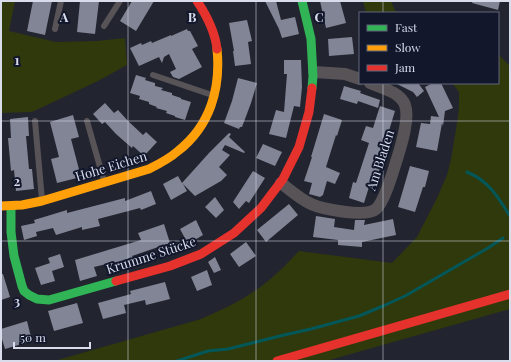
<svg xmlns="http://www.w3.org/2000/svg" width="511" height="362" font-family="'Playfair Display',serif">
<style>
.green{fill:#2f390c}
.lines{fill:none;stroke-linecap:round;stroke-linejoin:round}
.stream{stroke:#035759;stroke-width:3}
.building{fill:#828595}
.lane{stroke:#575357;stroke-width:6}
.street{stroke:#575357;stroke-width:12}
.fast{stroke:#30b455;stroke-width:9}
.slow{stroke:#ff9f0a;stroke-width:9}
.jam{stroke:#e5322d;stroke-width:9}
.grid{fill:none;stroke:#d8dceb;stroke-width:1;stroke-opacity:0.55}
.labels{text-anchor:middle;stroke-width:4;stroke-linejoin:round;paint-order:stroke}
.street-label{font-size:13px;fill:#d8dceb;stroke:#13172c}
.grid-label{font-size:13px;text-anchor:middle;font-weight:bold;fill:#d8dceb;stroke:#13172c;stroke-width:4;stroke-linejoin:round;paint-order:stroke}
</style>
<rect width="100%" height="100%" fill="#222430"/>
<path class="green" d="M1 1H15L9 31 56 42 97 41 125 38 127 65 98 81 32 112 1 113Z
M363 1H391L395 11 404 13H366Z
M498 54 510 66V309L326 361H54L201 319C219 311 237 303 253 292 270 281 285 266 299 251L392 263 417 237 437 198 447 175 451 159 458 117 459 105V92L452 83H498Z"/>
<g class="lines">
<path class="stream" d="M467 172C489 181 498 197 510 216
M177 361 208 351 228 349 284 335 311 329 359 316 383 306 405 296 488 248 503 238"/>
</g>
<path class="building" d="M33 1H52L45 35 27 31Z
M80 1H99L95 34 77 32Z
M132 1H154L136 31 120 21Z
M265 1H276L281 20 295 17 299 34 282 38 279 29Z
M320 1H340L346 23 326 28Z
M473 1H500L498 10 472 3Z
M247 20 252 41 248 42 251 64 235 66 233 51H234L229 23Z
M187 29 188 31H190L198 46 192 49 202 67 179 79 173 77 170 72 176 69 169 54 164 57 162 63 159 57 139 66 130 48 141 43 142 45 151 41 152 43 171 35V36Z
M352 37 354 54 329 56 328 39Z
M284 60H301L302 87 300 107 294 106 286 138 269 134 276 110 284 112 287 74H284Z
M136 75 146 78 145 80 155 83V86L163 88 161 90 172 93V95L181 98V99L191 102 185 120 175 117V116L166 113 167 111 156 108 157 107 149 104V102L139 99 140 96 130 93Z
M238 78 257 83 251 103 242 127H240L239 129 224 123 232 101Z
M395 83H418L424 91 417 97 413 92Z
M433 83H441L453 108 445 111 443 126 442 123 437 151 416 147 421 123 430 124 431 116 439 117 425 87Z
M344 86 361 91 360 93 380 100 378 108 358 101 357 104 340 99Z
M105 103 114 113 118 110 128 121 143 135 146 132 157 142 144 156 133 146 132 148 116 134 105 122 102 124 93 114Z
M380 106 395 111 380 160H382L378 175 373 174 364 203 349 198 353 182 356 183 369 143 361 140 366 126 373 128Z
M324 114 342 120 337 136 336 135 326 167 340 173 335 184 327 181 323 195 320 197 309 194 312 183 304 181 312 157H311Z
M73 115 79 137 71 139 81 177 57 183 51 159 59 157 50 122Z
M28 117 29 136H26L29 169H32L34 189 16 191 14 170 11 171 8 138H11L10 119Z
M229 133 231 134 229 137 245 152 244 153 225 145 222 150 230 155 219 167 227 175 221 181 195 196 183 184 187 191 171 200 163 184 178 176 182 183 209 153Z
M263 144 282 152 275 166 256 158Z
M410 166 429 171 425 187H423L415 212 398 207Z
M253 171 265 178 249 203 246 201 239 209 233 202Z
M151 191 156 204 141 210 140 208 98 219 100 226 82 230V227L56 235 53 228 36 232 37 236 24 240 21 226 35 223 34 220 67 210V213L125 198V201Z
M215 197 224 210 216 218 205 207Z
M289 204 298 215 266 242 257 230Z
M316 216 335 219 334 227 354 230 355 220H365L364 225 393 219 396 235 362 242V247L338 245V240L313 237Z
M196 220 203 235 188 244 180 229Z
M164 224 170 243 132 256 133 259 116 264 115 262 94 267 97 276 80 281 75 260 141 240 138 233Z
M246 242 256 256 239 267 230 254Z
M60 254 64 267 52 271 55 281 41 285 35 268 50 263 48 258Z
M215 257 221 270 214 273 208 262Z
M207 270 212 285 197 291 191 277Z
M1 274H3L10 297 1 300Z
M165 282 170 299 146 305 145 300 124 305 126 313 103 319 98 303 131 294 130 291Z
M77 303 83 323 54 331 48 311Z
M27 321 32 341 5 349 1 336V329Z"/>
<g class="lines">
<path class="lane" d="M104 26 120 1
M55 29 61 1
M153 75 212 95
M35 121 42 200
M87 121 104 181"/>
<path class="street" d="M314 72 345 74 360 79
M281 183C290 190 300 199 311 204 322 209 366 218 376 209 385 201 393 171 397 159 401 146 410 118 405 105 400 92 382 88 370 83"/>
<path class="fast" d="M302 1 311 39 313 76 312 88
M11 206V232L14 256 22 286 24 291 29 295 37 299 49 300 116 281"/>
<path class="slow" d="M1 206 22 205 42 201 149 169C159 164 169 159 178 151 210 126 221 89 217 49"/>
<path class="jam" d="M197 1C207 16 215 31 217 49
M116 281 170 266 201 254 234 233 261 208 283 179 299 147 309 112 312 88
M277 361 510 294"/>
</g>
<path class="grid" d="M128 1V361M256 1V361M383 1V13M383 83V361M1 121H510M1 241H510"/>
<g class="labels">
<g class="street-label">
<text transform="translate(380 160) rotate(-72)" y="5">Am Bladen</text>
<text transform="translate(111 166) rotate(-17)" y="5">Hohe Eichen</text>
<text transform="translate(151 255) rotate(-18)" y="5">Krumme Stücke</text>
</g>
</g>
<g class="grid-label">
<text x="64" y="22">A</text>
<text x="192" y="22">B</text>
<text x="319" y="22">C</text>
<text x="17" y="65">1</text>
<text x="17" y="186">2</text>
<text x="17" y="306">3</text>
</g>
<rect width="511" height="362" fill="none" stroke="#d8dceb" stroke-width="4"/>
<rect x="359" y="12" width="140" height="72" fill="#13172c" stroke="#626678"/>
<rect x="367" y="25" width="20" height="6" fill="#30b455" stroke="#626678"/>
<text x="395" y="32" font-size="12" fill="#d8dceb">Fast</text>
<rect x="367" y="45" width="20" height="6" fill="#ff9f0a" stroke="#626678"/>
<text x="395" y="52" font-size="12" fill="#d8dceb">Slow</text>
<rect x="367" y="65" width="20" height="6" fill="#e5322d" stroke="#626678"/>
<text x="395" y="72" font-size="12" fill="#d8dceb">Jam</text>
<path d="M14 342v6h76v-6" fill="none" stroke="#d8dceb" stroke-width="2"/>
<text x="20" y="342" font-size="12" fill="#d8dceb" stroke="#13172c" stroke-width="3" paint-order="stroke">50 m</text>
</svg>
